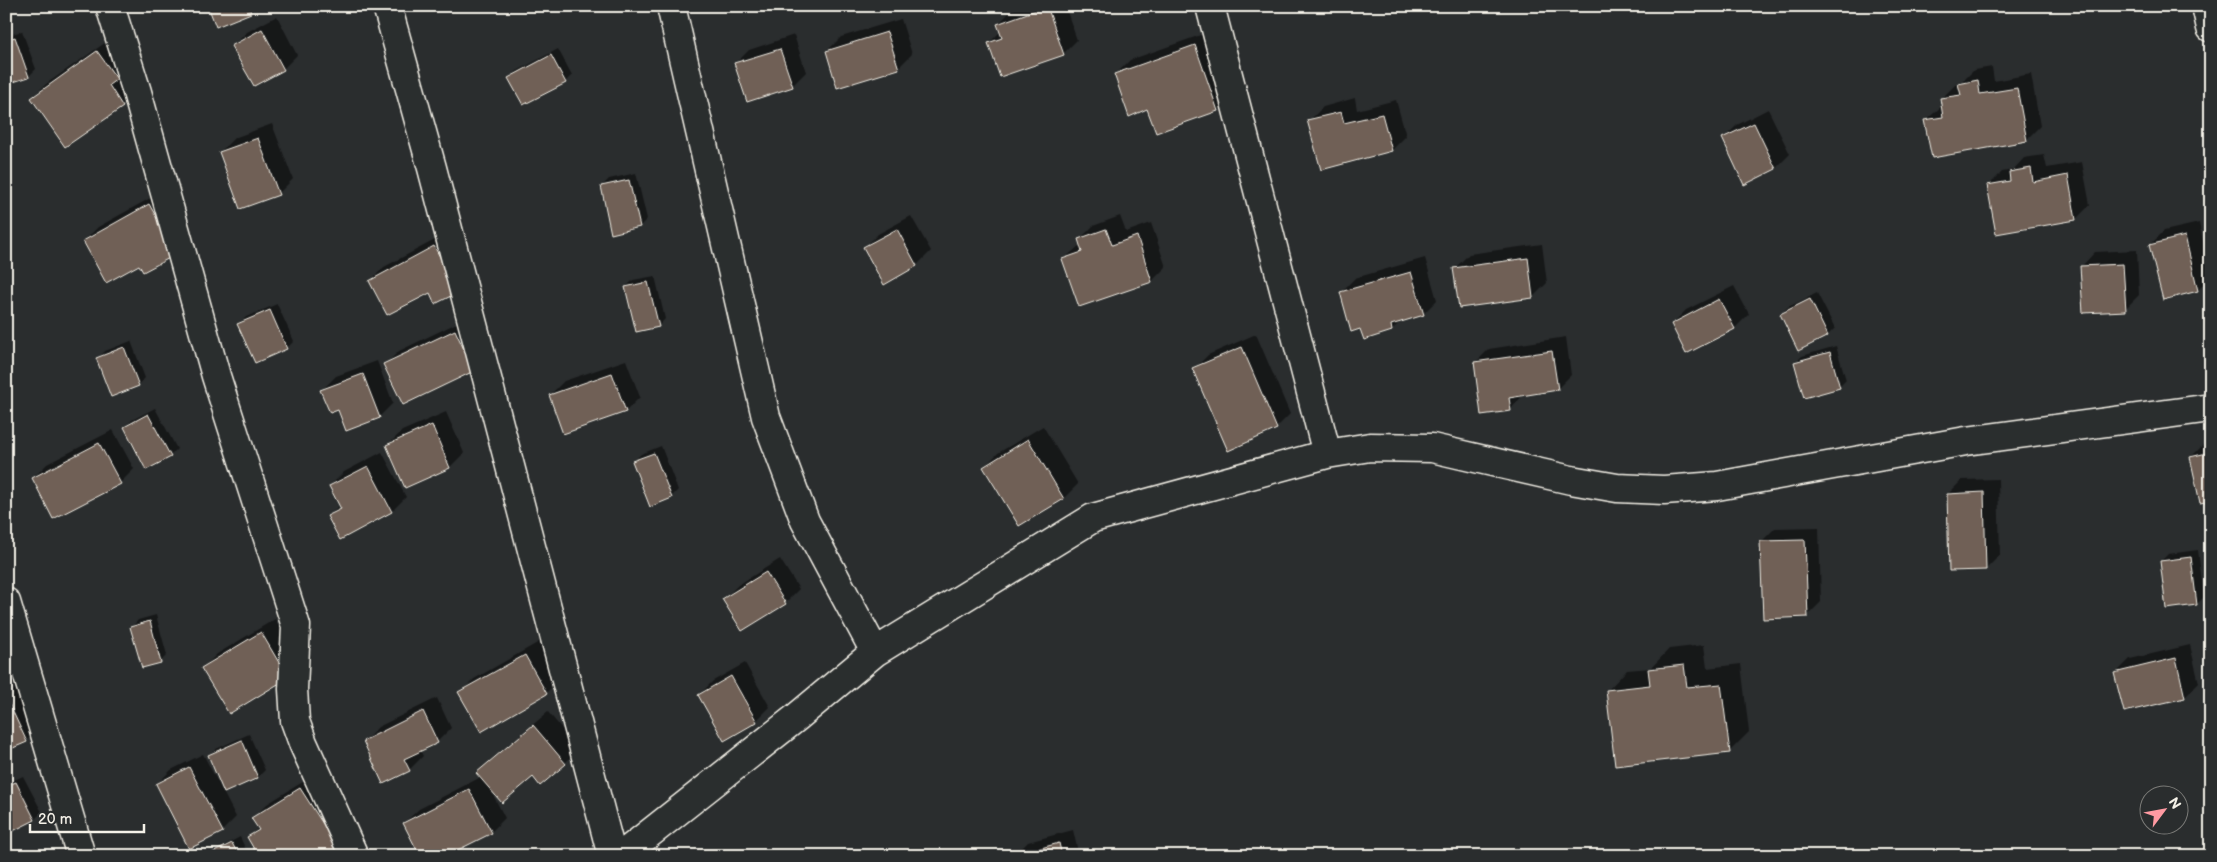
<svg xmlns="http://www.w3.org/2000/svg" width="2217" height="862" font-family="'Balsamiq Sans',sans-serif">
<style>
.shadow{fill:#0007}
.building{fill:#706057;stroke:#f4f1e8}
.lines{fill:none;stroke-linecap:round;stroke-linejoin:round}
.street-casing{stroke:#f4f1e8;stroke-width:31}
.street{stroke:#2a2d2e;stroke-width:28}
</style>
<rect width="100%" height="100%" fill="#2a2d2e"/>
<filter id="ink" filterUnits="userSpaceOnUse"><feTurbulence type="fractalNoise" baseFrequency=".02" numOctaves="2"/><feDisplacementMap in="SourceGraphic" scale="10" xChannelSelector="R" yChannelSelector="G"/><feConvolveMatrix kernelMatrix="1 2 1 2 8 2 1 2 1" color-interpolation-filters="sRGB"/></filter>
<g filter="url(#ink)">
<path class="shadow" d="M209 6H256L251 12 217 25Z
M1024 6H1065L1077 40 1063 54 989 43 1001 31 998 24 1012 10Z
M277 16 297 55 283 69 254 84 233 46 247 32Z
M901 19 912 54 898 68 827 51 841 37Z
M22 31 36 69 29 76 11 81 6 67V36Z
M1209 32 1232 96 1218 110 1157 131 1148 108 1116 74 1130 60Z
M794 35 806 72 792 86 735 64 749 50Z
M112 38 136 92 122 106 66 145 32 98 46 84Z
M558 49 572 75 565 82 510 78 517 71Z
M1992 67 1994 81 2031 74 2040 126 2026 140 1926 120 1942 106 1941 99 1955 85 1960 84 1974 70Z
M1355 98 1357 110 1396 100 1406 136 1392 150 1309 121 1323 107Z
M1768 109 1790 154 1776 168 1745 183 1723 139 1737 125Z
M272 124 293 179 279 193 241 207 220 152 234 138Z
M2044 155 2047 168 2082 162 2090 205 2076 219 1988 186 2002 172 2013 170 2024 158Z
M636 173 647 219 640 226 602 186 609 179Z
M163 191 190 239 140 263 84 241 98 227Z
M911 216 931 251 917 265 884 284 864 248 878 234Z
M1120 216 1126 232 1151 223 1166 267 1152 281 1080 306 1064 259 1081 244 1079 240 1093 226Z
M2199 223 2211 277 2198 290 2163 298 2150 245 2164 231Z
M448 233 458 291H431L370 281 384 267Z
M1542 244 1547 283 1533 297 1455 268 1469 254Z
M2137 250 2139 295 2125 309 2081 267 2095 252Z
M1425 258 1437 300 1423 314 1401 321 1392 330 1361 328 1341 292 1355 278Z
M655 276 665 319 658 326 626 287 633 280Z
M1734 286 1749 314 1735 328 1687 353 1672 324 1686 310Z
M1817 293 1835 328 1828 335 1798 349 1781 314 1788 307Z
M277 304 294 341 287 348 256 362 239 324 246 317Z
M469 317 488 356 385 365 399 351Z
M1256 334 1290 414 1276 428 1194 369 1208 355Z
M1566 337 1571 375 1557 389 1524 394 1510 410 1475 363 1489 349Z
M131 341 145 378 138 385 98 358 105 351Z
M1836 346 1846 380 1839 387 1795 363 1802 356Z
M626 360 640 397 626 411 564 433 550 395 564 381Z
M377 361 393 403 379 417 339 409 322 390 336 376Z
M155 408 177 449 170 456 125 427 132 420Z
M446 412 464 453 450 467 406 486 388 445 402 431Z
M1043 426 1078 484 1064 498 1020 525 984 467 998 453Z
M113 430 134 469 120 483 33 478 47 464Z
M2211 442V500L2191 457 2205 443Z
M661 446 678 490 671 497 634 461 641 454Z
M382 452 406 497 392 511 329 516 340 505 330 486 344 472Z
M1998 479 2000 555 1986 569 1948 494 1962 480Z
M1819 527 1821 602 1807 616 1761 542 1775 528Z
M2198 550 2204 597 2197 604 2161 561 2168 554Z
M780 559 799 589 785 603 724 599 738 585Z
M156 615 167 655 160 662 132 627 138 620Z
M275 619 301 663 287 678 203 668 217 654Z
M539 642 560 679 546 693 481 730 460 693 474 679Z
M1704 645 1707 668 1741 664 1749 732 1729 752 1607 691 1627 670 1651 668 1669 649Z
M2190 645 2199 683 2185 697 2116 673 2130 659Z
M745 663 770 707 756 721 699 695 713 681Z
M17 676 40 727 26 741 6 750V680Z
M437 698 451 728 437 742 420 750 423 756 409 770 364 742 378 727Z
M548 712 579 749 565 763 490 789 505 818 491 832 404 823 419 809 481 777 478 773 492 759Z
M249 734 265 770 258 777 223 792 236 817 222 831 157 784 171 770 203 754 223 792 225 791 209 756 216 749Z
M314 775 354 837 248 838 258 828 253 818 267 804Z
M23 776 42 812 35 819 9 831 6 825V784Z
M1073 830 1079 856H1014L1028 842Z
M240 837 249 856H215L214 853 221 847Z"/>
<path class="building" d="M208 6H249L251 13 216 27Z
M1047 6 1064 55 1000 77 988 43 1002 38 997 24Z
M262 29 284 70 254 86 231 46Z
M887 32 899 69 837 88 826 51Z
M15 37 29 77 10 83 6 71V40Z
M1195 45 1218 111 1156 133 1147 109 1129 117 1114 74Z
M780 49 793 87 747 102 734 63Z
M97 51 117 79 109 85 123 107 65 147 31 98Z
M551 55 566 83 523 105 508 78Z
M1978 80 1980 94 2017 88 2027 141 1932 158 1924 120 1943 117 1940 98 1961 95 1958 84Z
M1341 112 1344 123 1382 114 1392 151 1321 170 1307 120Z
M1754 123 1776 169 1744 185 1722 138Z
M258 138 279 195 240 209 219 152Z
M2031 168 2033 182 2068 175 2076 220 1996 234 1987 185 2010 181 2009 172Z
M629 180 640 227 611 234 601 186Z
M149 204 177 254 143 272 139 265 106 283 83 241Z
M897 229 917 266 884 285 863 247Z
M1106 229 1112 245 1137 236 1152 282 1079 307 1062 259 1082 252 1078 239Z
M2185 236 2198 291 2163 300 2149 245Z
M434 246 459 292 435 304 430 293 387 315 369 281Z
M1528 258 1533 298 1459 308 1453 268Z
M2123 264 2126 311 2083 313 2080 266Z
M1411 272 1424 315 1391 325 1392 331 1364 340 1360 329 1351 332 1340 292Z
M648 282 659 327 636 332 625 287Z
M1719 299 1735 329 1686 354 1671 324Z
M1810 299 1828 336 1798 351 1780 314Z
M270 310 287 349 255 363 237 324Z
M455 330 474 371 403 405 383 364Z
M124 347 139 386 111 397 96 358Z
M1242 347 1277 429 1228 451 1192 368Z
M1552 351 1558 390 1509 398 1511 411 1481 415 1474 362Z
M1830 352 1840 388 1804 398 1794 362Z
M612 373 626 412 563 434 549 395Z
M363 374 380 418 346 431 338 410 330 413 320 390Z
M148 414 171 457 146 470 124 427Z
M432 425 450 468 405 488 386 445Z
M1028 439 1064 499 1019 526 983 467Z
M99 443 121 484 53 519 32 478Z
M2211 452V501L2200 503 2190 457Z
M654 453 672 498 650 507 632 461Z
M368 466 392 512 340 540 327 516 341 509 329 486Z
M1984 492 1986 570 1949 571 1947 494Z
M1805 540 1808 617 1763 619 1760 541Z
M2191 557 2197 605 2166 609 2160 561Z
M766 572 786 604 742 631 722 599Z
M150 621 161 663 142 668 130 627Z
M261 632 288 678 229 714 201 668Z
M525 655 547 694 481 732 458 692Z
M2176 658 2185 698 2124 712 2114 673Z
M1684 665 1687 687 1721 684 1730 753 1615 766 1606 690 1650 685 1648 669Z
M731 676 757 722 724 741 698 695Z
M6 697 27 742 6 751Z
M423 711 438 743 404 759 410 771 383 784 363 741Z
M533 725 566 764 540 786 533 777 502 803 476 773Z
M242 740 258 778 224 793 208 755Z
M189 767 223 832 189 849 156 784Z
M16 782 35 820 9 833 6 827V786Z
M300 788 341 852 336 856H258L247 837 259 830 251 818Z
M469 789 492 833 446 856H420L403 823Z
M232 843 239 856H214L212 853Z
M1059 843 1062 856H1012Z"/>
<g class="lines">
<g class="street-casing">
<path id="street" d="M110 6 137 92 216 376 296 626 293 689 295 721 303 743 354 856
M387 6 432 168 612 856
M671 6 766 417 805 521 875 652
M1210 6 1327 454
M2206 6 2211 28
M6 602 81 856
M621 856 797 717 875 652 1093 518 1327 454 1370 447 1432 448 1571 480 1617 488 1664 490 1717 486 1966 441 2211 408"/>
</g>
<use href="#street" class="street"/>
</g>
</g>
<rect width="2217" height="862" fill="none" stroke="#2a2d2e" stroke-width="25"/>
<rect x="12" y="12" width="2192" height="837" fill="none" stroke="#f4f1e8" stroke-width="2" filter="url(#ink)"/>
<g transform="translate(2164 810) rotate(58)"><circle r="24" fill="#2a2d2e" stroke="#7b7b78"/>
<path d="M0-4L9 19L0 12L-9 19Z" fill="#ff9aa2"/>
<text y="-8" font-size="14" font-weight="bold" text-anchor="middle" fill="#f4f1e8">N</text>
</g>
<path d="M30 824v8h114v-8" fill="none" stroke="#f4f1e8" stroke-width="2.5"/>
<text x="38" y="824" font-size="15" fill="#f4f1e8" stroke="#2a2d2e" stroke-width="4" paint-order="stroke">20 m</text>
</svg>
